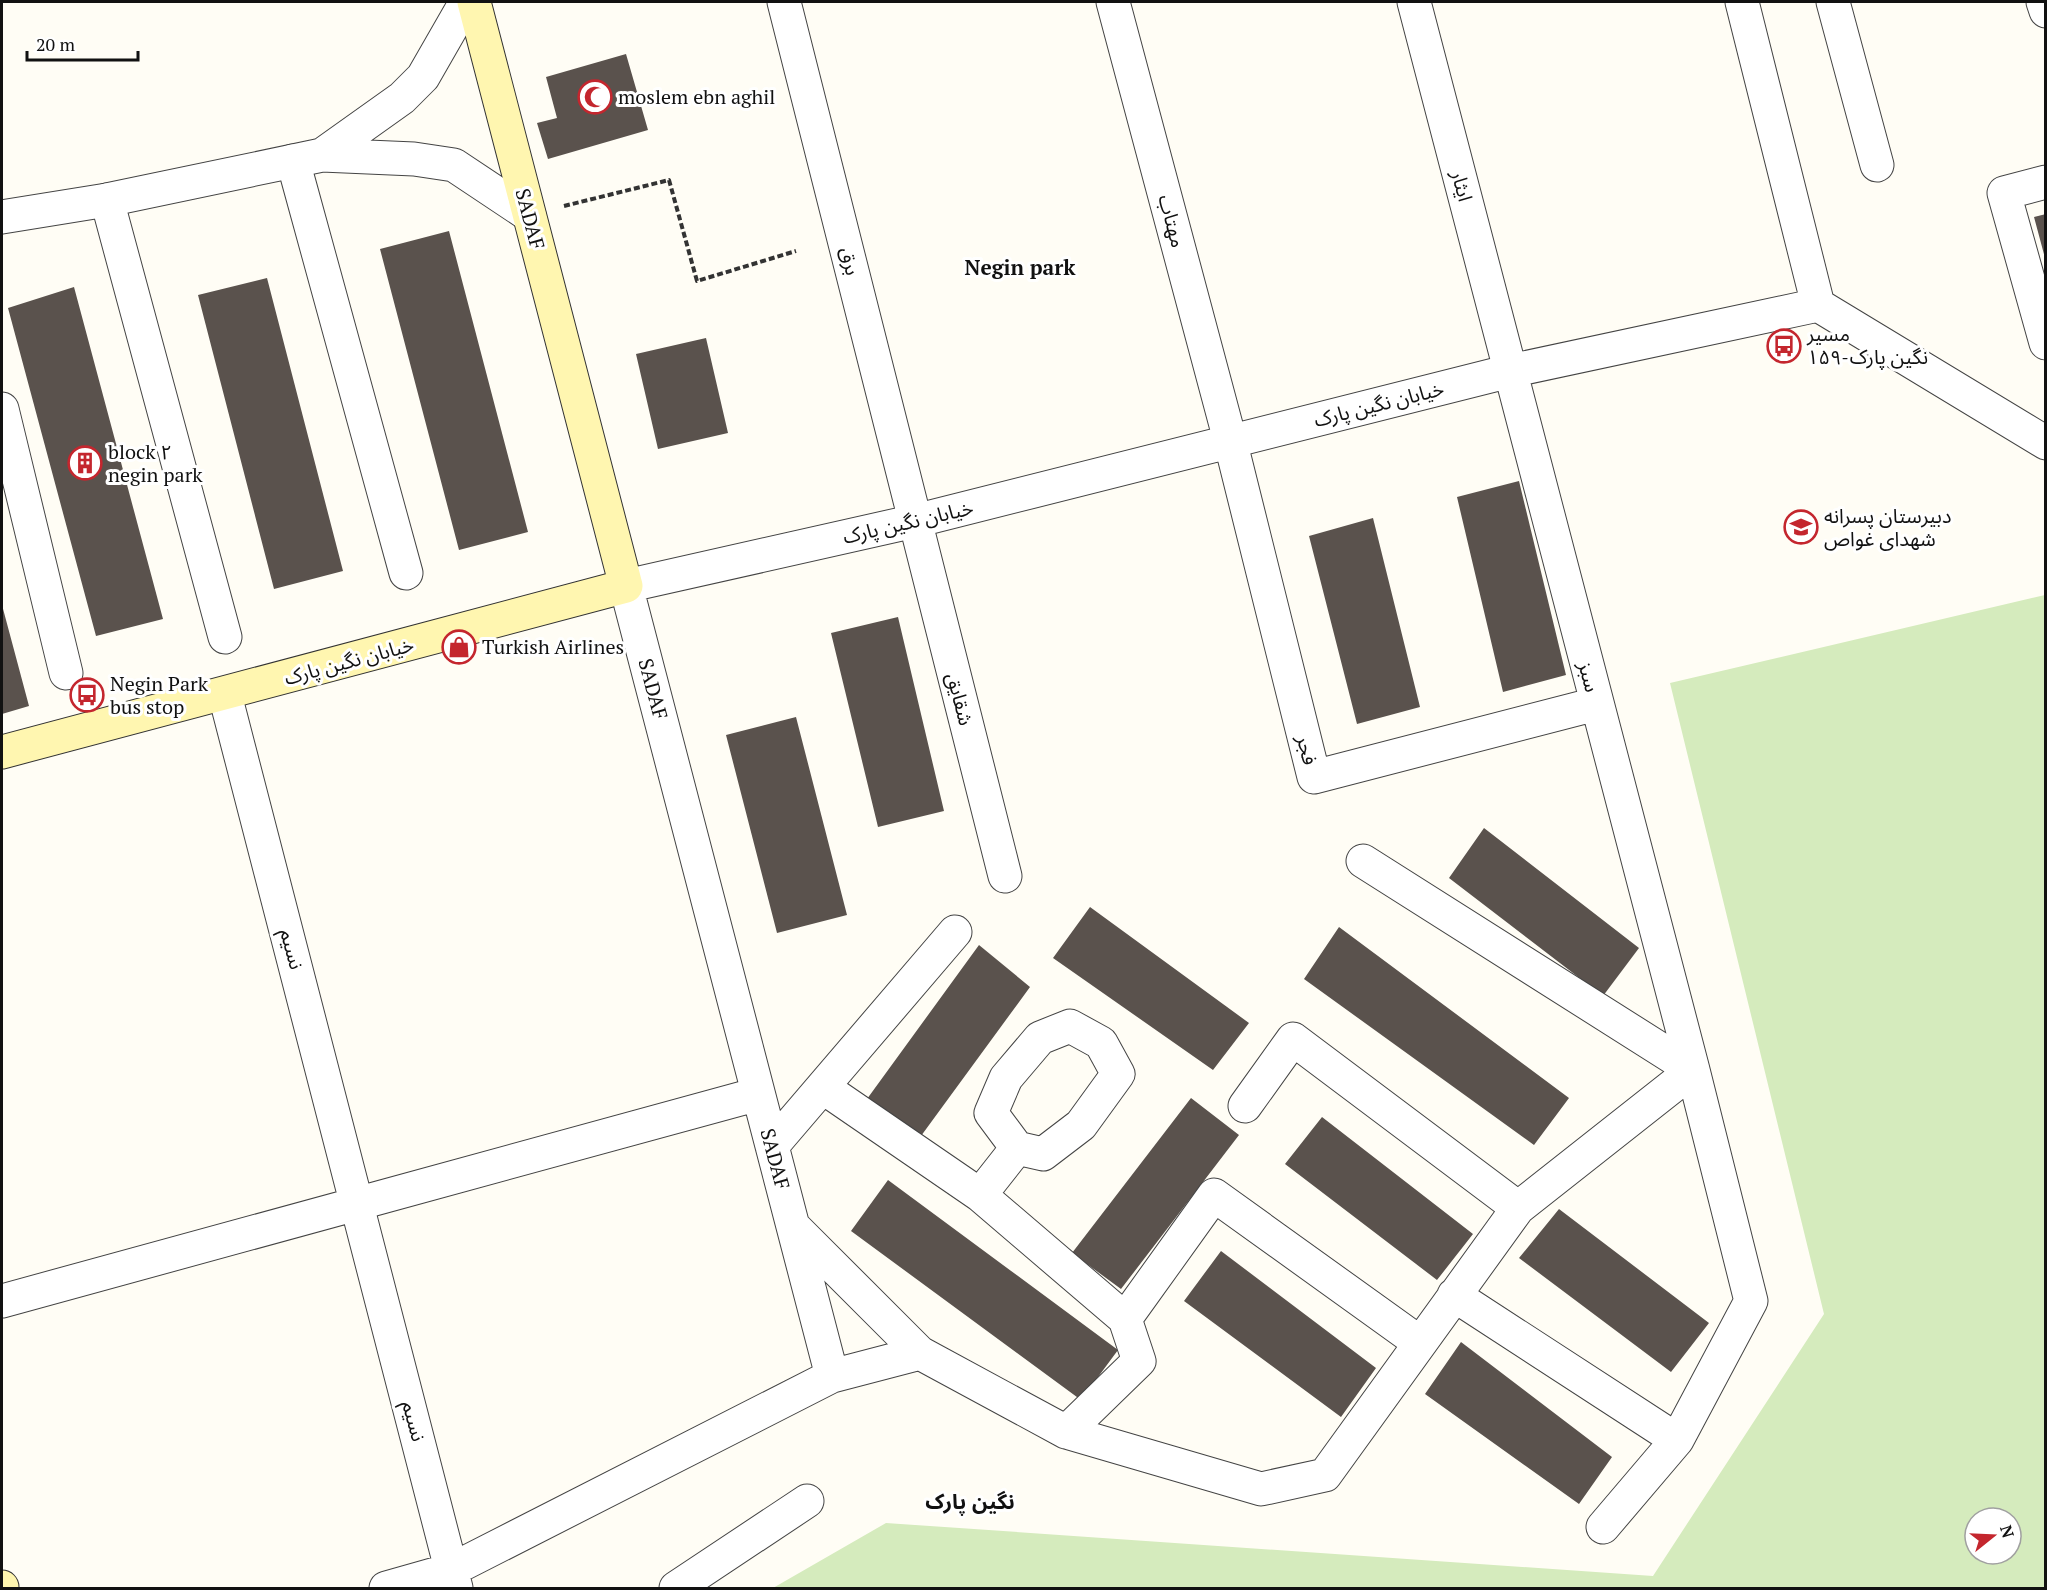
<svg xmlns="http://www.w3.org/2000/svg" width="2047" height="1590" font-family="'PT Serif','Noto Sans Arabic',serif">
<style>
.green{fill:#d5ebbd;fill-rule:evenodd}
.building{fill:#5a524d}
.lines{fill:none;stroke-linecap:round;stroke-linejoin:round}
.minor-casing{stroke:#444;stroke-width:35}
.tertiary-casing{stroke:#444;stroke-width:35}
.secondary-casing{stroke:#333;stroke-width:35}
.path{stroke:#333;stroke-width:4;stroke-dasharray:6 3;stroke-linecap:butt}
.minor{stroke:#fff;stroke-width:33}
.tertiary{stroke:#fff;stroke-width:33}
.secondary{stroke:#fff6b0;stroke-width:33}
.labels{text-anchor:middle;stroke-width:6;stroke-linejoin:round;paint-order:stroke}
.poi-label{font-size:20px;fill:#111;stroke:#fff;text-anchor:start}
.street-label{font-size:20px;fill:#111;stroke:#fff}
.neighbourhood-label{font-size:21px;font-weight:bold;fill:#111;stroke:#fff}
</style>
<rect width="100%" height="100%" fill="#fffdf5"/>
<path class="green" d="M2045 595V1588H773L886 1523 1653 1576 1824 1314 1670 683ZM1975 1518H2011V1554H1975Z"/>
<path class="building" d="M626 54 648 130 548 159 537 123 557 118 546 77Z
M2046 214V258H2045L2034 217Z
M449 231 528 532 459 550 380 249Z
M267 278 343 571 274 589 198 295Z
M74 287 163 619 96 636 8 308Z
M706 338 728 433 658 449 636 354Z
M1519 481 1566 675 1503 692 1457 497Z
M1373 518 1420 707 1357 724 1309 536Z
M2 605 29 706 2 714Z
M898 617 944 811 878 827 831 633Z
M796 717 847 915 777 933 726 735Z
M1484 828 1639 948 1603 996 1449 878Z
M1090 907 1249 1023 1213 1070 1053 958Z
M1339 927 1569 1098 1534 1145 1304 979Z
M979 945 1030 987 921 1136 867 1099Z
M1191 1098 1239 1135 1121 1289 1072 1253Z
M1322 1117 1473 1234 1437 1280 1285 1164Z
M888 1180 1118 1350 1081 1400 851 1231Z
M1559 1209 1709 1323 1671 1372 1519 1258Z
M1221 1251 1376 1368 1341 1417 1184 1301Z
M1461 1342 1612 1457 1579 1504 1425 1394Z"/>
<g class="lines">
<g class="minor-casing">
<path id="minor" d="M784 2 1005 876
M1113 2 1230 440 1314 777 1596 704
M1742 2 1818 305 2046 443
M1833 2 1877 165
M2043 2 2046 11
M293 161 406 573
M2046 182 2004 193 2046 343
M107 200 225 637
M2 409 66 673
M225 695 456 1588
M1363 861 1693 1070 1751 1301 1677 1440 1454 1295
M1070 1026 1101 1043 1118 1074 1081 1125 1043 1154 1017 1148 991 1113 1006 1078 1040 1038Z
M824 1088 980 1195 1125 1319
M1245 1106 1293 1039 1518 1208
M772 1146 955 932
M980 1195 1017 1148
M794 1227 920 1353 1066 1432 1261 1489 1325 1475 1518 1208 1693 1070 1414 2
M2 1301 758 1094
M832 1376 626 586 915 521 1510 371 1818 305
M1066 1432 1139 1361 1125 1319 1214 1195 1420 1343
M1603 1527 1677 1440
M386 1588 453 1569 832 1376 920 1353
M676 1588 807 1501"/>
</g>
<g class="tertiary-casing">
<path id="tertiary" d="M322 155 402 98 423 77 466 2
M2 217 107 200 322 155 414 159 454 165 529 215"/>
</g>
<g class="secondary-casing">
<path id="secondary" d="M2 752 626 586 474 2
M2 1587V1588"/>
</g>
<path class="path" d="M564 206 669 180 697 281 796 251"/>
<use href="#minor" class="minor"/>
<use href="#tertiary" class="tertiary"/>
<use href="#secondary" class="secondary"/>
</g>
<defs>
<g id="mosque-ring" transform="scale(1.725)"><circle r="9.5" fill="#fff" stroke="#c4262e" stroke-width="1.5"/><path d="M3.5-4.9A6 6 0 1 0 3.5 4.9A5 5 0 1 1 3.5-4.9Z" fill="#c4262e"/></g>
<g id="bus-ring" transform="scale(1.725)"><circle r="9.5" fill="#fff" stroke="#c4262e" stroke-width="1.5"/><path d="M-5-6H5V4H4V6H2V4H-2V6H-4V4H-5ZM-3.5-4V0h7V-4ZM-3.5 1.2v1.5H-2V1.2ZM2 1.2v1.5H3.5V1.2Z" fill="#c4262e"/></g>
<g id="building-ring" transform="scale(1.725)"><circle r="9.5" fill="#fff" stroke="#c4262e" stroke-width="1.5"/><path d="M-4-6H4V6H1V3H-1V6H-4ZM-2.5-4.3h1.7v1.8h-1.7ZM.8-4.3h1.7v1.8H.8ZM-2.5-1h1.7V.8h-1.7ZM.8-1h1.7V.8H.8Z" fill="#c4262e"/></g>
<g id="school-ring" transform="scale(1.725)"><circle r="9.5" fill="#fff" stroke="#c4262e" stroke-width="1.5"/><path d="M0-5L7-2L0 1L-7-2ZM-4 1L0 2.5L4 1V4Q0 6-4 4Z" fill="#c4262e"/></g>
<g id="shop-ring" transform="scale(1.725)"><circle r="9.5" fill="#fff" stroke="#c4262e" stroke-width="1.5"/><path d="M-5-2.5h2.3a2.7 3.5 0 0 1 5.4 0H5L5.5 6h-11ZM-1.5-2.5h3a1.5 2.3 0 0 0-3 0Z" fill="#c4262e"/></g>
</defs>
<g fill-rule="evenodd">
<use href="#mosque-ring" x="595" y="97"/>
<use href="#bus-ring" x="1784" y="346"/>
<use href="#building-ring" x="85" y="463"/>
<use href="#school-ring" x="1801" y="527"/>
<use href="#shop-ring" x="459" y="647"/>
<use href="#bus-ring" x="87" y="695"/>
</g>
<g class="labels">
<g class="poi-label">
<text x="618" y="104">moslem ebn aghil</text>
<text x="1807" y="341">مسیر<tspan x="1807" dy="23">۱۵۹-نگین پارک</tspan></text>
<text x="108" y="459">block ۲<tspan x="108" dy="23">negin park</tspan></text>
<text x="1824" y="523">دبیرستان پسرانه<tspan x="1824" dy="23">شهدای غواص</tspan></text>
<text x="482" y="654">Turkish Airlines</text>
<text x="110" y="691">Negin Park<tspan x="110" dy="23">bus stop</tspan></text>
</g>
<g class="street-label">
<text transform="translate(1462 186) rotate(75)" y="7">ایثار</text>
<text transform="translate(530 219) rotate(75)" y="7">SADAF</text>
<text transform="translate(1172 221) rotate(75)" y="7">مهتاب</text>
<text transform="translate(850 261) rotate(76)" y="7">برق</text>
<text transform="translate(1379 404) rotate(-14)" y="7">خیابان نگین پارک</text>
<text transform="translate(908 522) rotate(-13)" y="7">خیابان نگین پارک</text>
<text transform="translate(349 661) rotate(-15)" y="7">خیابان نگین پارک</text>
<text transform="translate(1589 677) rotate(75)" y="7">سبز</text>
<text transform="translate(653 689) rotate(75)" y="7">SADAF</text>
<text transform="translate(960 699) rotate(76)" y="7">شقایق</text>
<text transform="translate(1307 750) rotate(76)" y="7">فجر</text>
<text transform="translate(292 949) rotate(75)" y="7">نسیم</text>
<text transform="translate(775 1159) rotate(75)" y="7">SADAF</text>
<text transform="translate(414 1421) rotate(75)" y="7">نسیم</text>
</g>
<g class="neighbourhood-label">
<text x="1020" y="275">Negin park</text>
<text x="970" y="1509">نگین پارک</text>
</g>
</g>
<rect width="2047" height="1590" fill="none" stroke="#111111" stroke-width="6"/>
<g transform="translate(1993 1536) rotate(72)"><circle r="28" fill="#ffffff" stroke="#a0a0a0" stroke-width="1.5"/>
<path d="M0-4.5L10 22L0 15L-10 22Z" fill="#c4262e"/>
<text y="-9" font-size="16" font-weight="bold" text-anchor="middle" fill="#111111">N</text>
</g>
<path d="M27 51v9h111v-9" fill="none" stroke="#111111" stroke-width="3"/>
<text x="36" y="51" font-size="18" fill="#111111" stroke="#ffffff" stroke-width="4.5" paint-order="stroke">20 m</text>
</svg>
